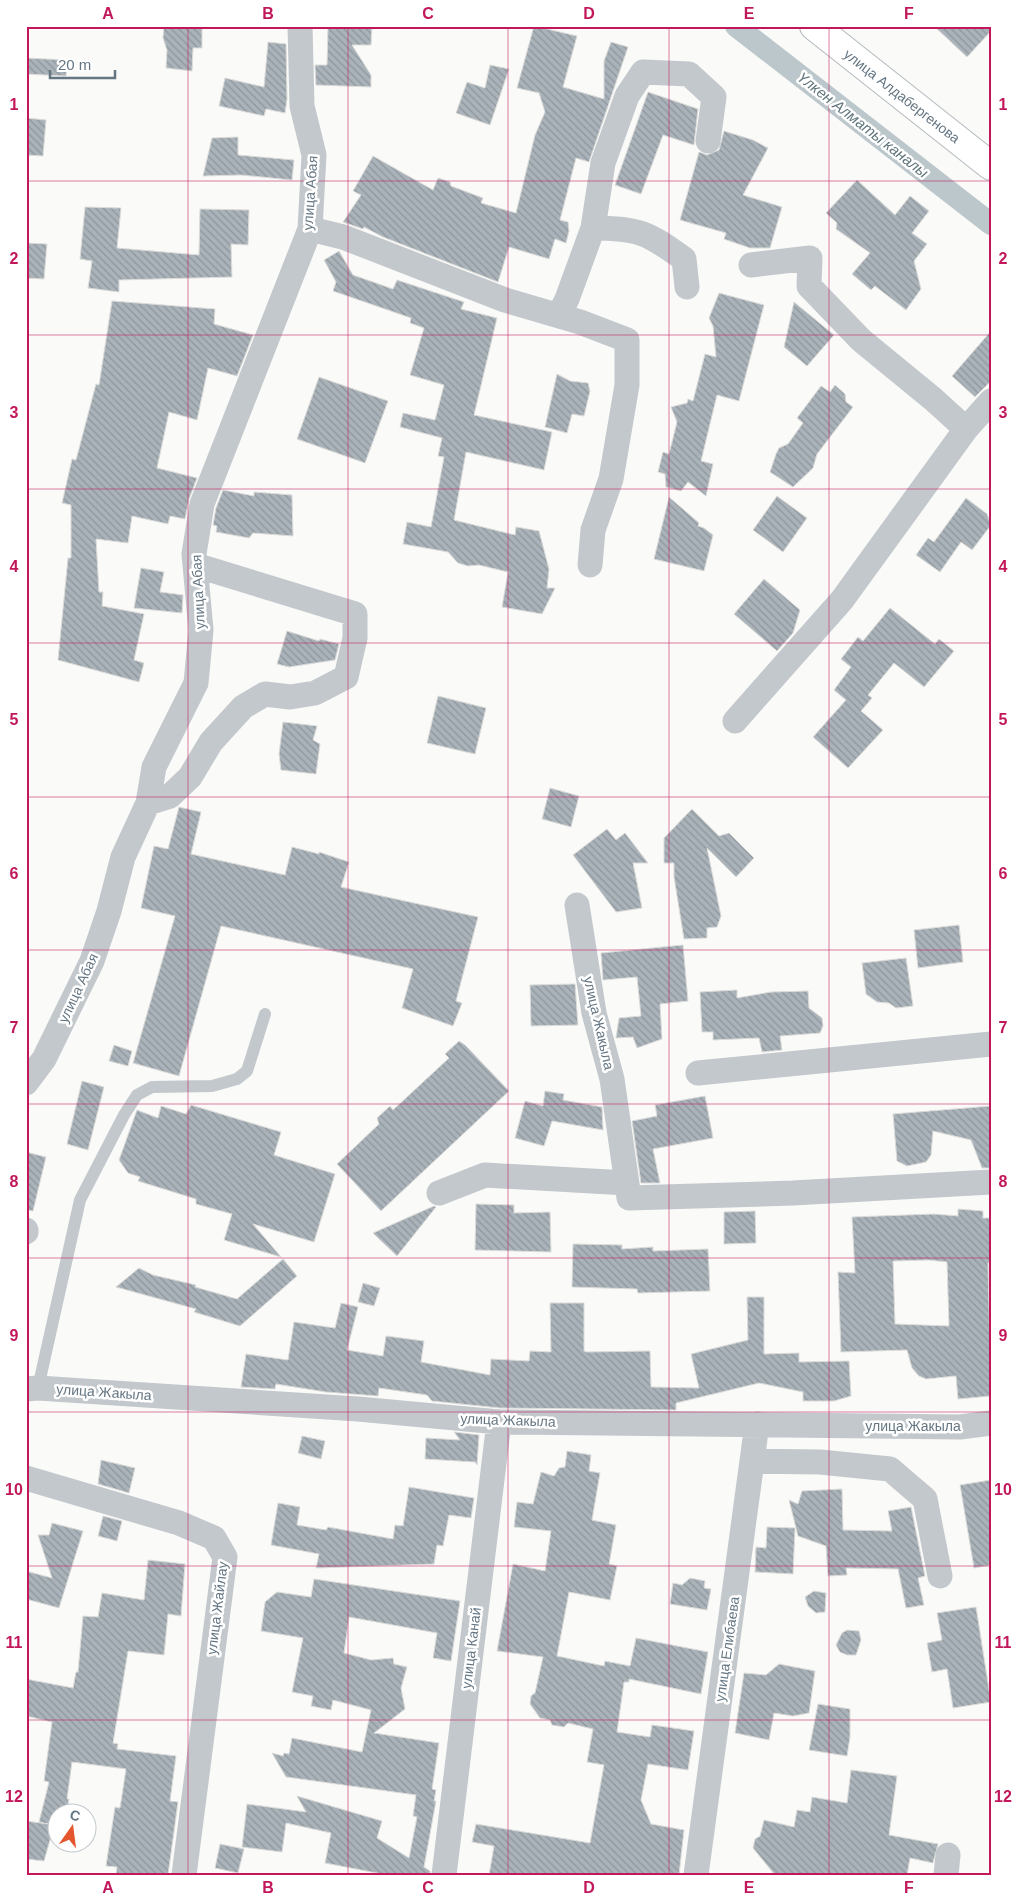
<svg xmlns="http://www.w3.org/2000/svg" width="1017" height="1901" font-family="Helvetica,sans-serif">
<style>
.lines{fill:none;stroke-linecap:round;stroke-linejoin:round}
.canal{stroke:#bbc7cb;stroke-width:22}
.building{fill:url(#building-back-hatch);stroke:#dcdcda;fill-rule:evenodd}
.secondary-casing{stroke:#b3babf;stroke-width:30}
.lane{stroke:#c3c8cc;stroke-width:12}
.street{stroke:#c3c8cc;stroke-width:25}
.secondary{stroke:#fff;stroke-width:28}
.grid{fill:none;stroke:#c2185b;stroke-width:1;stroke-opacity:0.55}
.labels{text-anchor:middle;stroke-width:5;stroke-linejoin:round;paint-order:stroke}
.street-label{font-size:14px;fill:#657683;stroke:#fff}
.water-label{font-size:15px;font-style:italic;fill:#60757c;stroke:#fff}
.neatline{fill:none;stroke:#c2185b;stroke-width:2}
.grid-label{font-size:16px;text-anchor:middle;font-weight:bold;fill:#c2185b}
</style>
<defs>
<pattern id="building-back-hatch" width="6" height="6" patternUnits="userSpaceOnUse" patternTransform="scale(1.25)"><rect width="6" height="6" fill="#aab3b9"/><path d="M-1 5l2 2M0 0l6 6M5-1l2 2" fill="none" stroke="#8e969c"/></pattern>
</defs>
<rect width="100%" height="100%" fill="#fafaf8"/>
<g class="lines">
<path class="canal" d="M736 26 991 224"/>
</g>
<path class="building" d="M164 26H202V48H193L192 71 166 68 167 50 163 38Z
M328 26H372L371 45H352L371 75V87L316 85 315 65H327Z
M534 26 577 36 563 87 604 99V61L611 42 628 47 589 162 576 158 560 220 568 222 569 231 566 243 555 239 549 259 509 247 498 282 383 237 364 227 363 229 343 222 361 195 353 191 373 156 433 190 438 178 450 182 451 186 483 198 481 203 516 213 535 135 545 112 539 93 517 88Z
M934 26H991V31L967 57Z
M268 42 286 44 287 99 285 113 266 109 264 116 219 106 225 78 264 87Z
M26 58 67 60 66 76 26 74Z
M490 65 509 69 490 125 456 113 467 82 485 88Z
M648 92 698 109 694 145 663 135 641 194 615 185Z
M26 118 46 120 43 156 26 155Z
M724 131 753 140 768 148 743 195 782 207 770 248H750L724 239 726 233 680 220 699 152 707 155 719 150Z
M238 137V155L294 160 292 180 241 175 203 176 212 138Z
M857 180 895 215 910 196 929 211 912 233 927 244 914 261 921 289 906 310 875 286 871 290 852 274 870 253 836 229 837 223 826 213Z
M85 207 121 208 117 248 199 255 200 209 249 210 248 245 231 244 232 277 119 280V292L88 288 92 261 80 259Z
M26 243 47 244 44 279 26 278Z
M339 251 353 275 393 289 397 280 464 302 461 309 497 318 474 415 552 432 544 470 466 452 454 520 515 535 516 527 539 531 549 569 547 588H555L542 614 502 607 508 572 479 565 468 566 458 563 448 552 403 544 407 522 431 527 444 457 438 456 442 438 400 427 403 413 435 420 444 385 410 375 424 328 410 323 411 318 333 291 336 282 324 260Z
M719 293 764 305 739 401 717 395 701 461 713 464 706 496 688 482 681 491 666 487 665 474 658 472 663 452 669 454 677 422 671 407 687 403 688 399 693 401 705 354 716 357 713 326 709 318Z
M112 301 215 309 214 324 253 335 237 376 208 368 197 420 169 412 157 468 197 478 189 499 185 519 170 516 168 524 132 516 128 543 96 539 99 592H103L102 606 144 614 134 660 144 663 139 682 58 660 68 558H71V505L62 503 72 459 76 460 96 384 99 385Z
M794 302 834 335 807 366 784 347Z
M991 331V381L975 397 952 376Z
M557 374 570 381 588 383 590 391 584 416 572 414 567 433 545 427Z
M319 377 388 401 365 463 297 439Z
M835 385 845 394 846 402 853 407 817 454 813 468 793 487 770 472 776 454 779 448 788 444 803 423 797 418 821 386 830 392Z
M223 490 254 496V492L292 495 293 536 253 533 249 538 216 532 217 526 213 525 216 508Z
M777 496 807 518 783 552 753 530Z
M669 497 699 523 698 526 704 528 713 535 704 571 654 559Z
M966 498 987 514 991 525 972 550 961 542 940 572 916 555 928 538 934 542Z
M141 568 164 572 160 592 183 595 182 613 134 608Z
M764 579 800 610 793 633 777 651 734 614Z
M890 608 935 644 939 639 954 651 924 687 894 663 868 695 872 698 861 711 883 730 848 768 813 737 846 700 834 690 851 667 841 659 858 637 863 641Z
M287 631 319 641 320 639 339 644 335 660 289 667 277 664Z
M438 696 486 708 475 754 427 743Z
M283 722 317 726 313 740 320 744 316 774 281 770 279 754Z
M550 788 579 796 571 827 542 819Z
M179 807 201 812 191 854 285 875 292 847 319 854V852L349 862 341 887 478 917 456 1001 462 1003 453 1026 402 1008 413 969 221 926 179 1076 133 1063 175 916 141 908 154 846 168 849Z
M692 809 719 836 729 833 754 858 736 877 707 848 721 916 717 927 707 928V938L684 939 674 877V863H664V838Z
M607 829 616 840 625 833 648 863H633L642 908 616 912 573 855Z
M959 925 963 962 918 968 914 930Z
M683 945 688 1001 660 1004 662 1039 637 1048 633 1037 616 1038 619 1018 641 1016 637 977 603 980 601 953Z
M906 958 913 1006 896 1008 889 1003 877 1002 866 994 862 963Z
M575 984 578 1025 531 1026 530 985Z
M737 990V998L771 992 808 991 809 1008 822 1018 823 1026 820 1033 780 1036 782 1050 762 1052 759 1038 713 1040V1032H702L700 992Z
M459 1041 465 1045 509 1091 381 1211 337 1164 379 1124 377 1118 390 1106 393 1110 449 1058 445 1054Z
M114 1045 132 1051 128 1066 109 1061Z
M82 1081 104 1087 88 1150 67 1144Z
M545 1091 564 1094 563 1100 602 1107 603 1130 552 1121 544 1146 515 1138 525 1101 543 1106Z
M705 1096 713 1138 653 1149 660 1183H641L632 1121 657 1116 655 1105Z
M191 1105 281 1132 274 1155 335 1174 314 1242 253 1224 281 1257 224 1240 232 1214 196 1204V1199L138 1181 140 1177 128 1173 119 1160 137 1110 158 1118 161 1106 186 1114Z
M991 1106V1168H982L971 1140 933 1131 931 1155 926 1162 907 1166 897 1161 893 1114Z
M26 1152 46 1157 33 1211 26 1210Z
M476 1204 514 1205V1213L550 1212 551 1252 475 1250Z
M434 1206 436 1207 397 1256 373 1233Z
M958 1209 983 1211V1218H991V1262L988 1263 991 1396 958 1399 956 1376 926 1379 919 1376 912 1368 907 1350 841 1352 838 1272 855 1273 852 1217 934 1214 958 1216ZM929 1260 947 1262 949 1326 895 1324 893 1261Z
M755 1211 756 1243 724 1244V1212Z
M573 1244 622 1245V1249L653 1247V1251L708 1249 710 1291 638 1293 637 1289 572 1287Z
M283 1259 297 1276 240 1326 194 1312 196 1309 116 1287 139 1268 153 1275 196 1285 195 1287 237 1299Z
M363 1283 380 1288 374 1306 358 1302Z
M747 1297H764V1354L799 1353V1362L849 1361 851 1396 834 1401H803V1392L759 1383 676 1403V1410L500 1408 432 1401 427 1395 379 1388 378 1396 326 1392 276 1384 275 1389 241 1387 246 1354 288 1360 294 1322 335 1328 341 1303 358 1307 347 1350 383 1356 386 1336 424 1341 421 1362 490 1375 491 1359 529 1361 530 1351 551 1352 550 1303H584V1351L587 1352 650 1351 651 1387 699 1388 691 1354 748 1340Z
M454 1432 479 1435 477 1465 475 1462 425 1459 426 1438 460 1440Z
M302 1436 325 1441 321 1459 298 1453Z
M567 1451 591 1455 589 1471 600 1473 592 1520 616 1525 609 1564 617 1566 610 1600 569 1592 557 1656 604 1666 605 1661 630 1666 636 1638 708 1652 701 1694 629 1679V1682H624L617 1732 650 1737 652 1725 694 1731 688 1770 648 1764 641 1800 651 1824 684 1830 679 1875H489L494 1846 472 1842 476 1824 590 1843 604 1765 587 1762 593 1729 568 1723 564 1727 552 1725 550 1720 540 1718 530 1704 531 1696 535 1693 543 1657 497 1651 513 1564 545 1571 551 1531 514 1527 517 1502 533 1504 541 1472 554 1476 559 1468 565 1467Z
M101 1460 135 1468 129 1493 98 1484Z
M991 1480V1565L974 1568 960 1485Z
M409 1487 474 1498 471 1518 449 1515 443 1546 437 1545 434 1564 316 1568 319 1554 271 1545 278 1503 300 1507 297 1525 326 1530 328 1527 393 1539 395 1525 403 1526Z
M842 1489 843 1530 892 1531 888 1511 911 1507 925 1576 918 1578 924 1605 906 1608 898 1569 846 1568 847 1575 828 1576 826 1546 798 1536 789 1500 798 1504 802 1491Z
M103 1516 122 1521 117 1541 98 1536Z
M52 1523 83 1531 59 1608 26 1599V1571L52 1578 38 1535H49Z
M767 1527 795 1528 793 1574 755 1572 756 1547 766 1548Z
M148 1560 185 1564 181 1616 168 1614 164 1655 128 1651 113 1743 118 1744 117 1749 176 1756 170 1801 178 1802 168 1875H116L117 1867 106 1866 115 1807 120 1808 126 1769 72 1762 67 1799H69L66 1814H58V1827L54 1826 44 1861 26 1859V1821L48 1824 39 1822 49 1782 44 1781 52 1722 26 1716V1679L73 1688 76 1672H78L83 1616 98 1617 102 1593 144 1600Z
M690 1578 705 1581 704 1588 711 1589 707 1610 670 1604 673 1583 682 1585Z
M314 1579 460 1601 451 1661 433 1658 437 1633 349 1617 344 1653 371 1660 393 1658 394 1664 407 1667 401 1688 405 1709 374 1733 439 1743 432 1789 436 1790 434 1801H436L424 1867 430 1871V1875H387L325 1863 331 1833 286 1823 282 1852 242 1847 247 1804 306 1812 297 1796 382 1821 377 1838 409 1858 417 1817 413 1816 416 1795 286 1777 272 1753 283 1756 284 1753 289 1754 292 1738 362 1752 371 1710 333 1700 331 1710 311 1706 313 1696 292 1692 303 1638 261 1631 265 1602 277 1592 311 1597Z
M814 1591 826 1593 825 1612 816 1613 808 1606 805 1597Z
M976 1607 991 1702 953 1708 947 1669 932 1672 927 1643 942 1640 937 1613Z
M847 1630 859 1631 861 1640 856 1655H847L840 1652 836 1645 842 1633Z
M779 1664 815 1671 809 1713 793 1716 774 1713 769 1740 735 1733 744 1673 766 1675Z
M818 1704 850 1709V1737L847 1756 809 1750Z
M851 1770 897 1776 889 1835 938 1844 933 1863 910 1858 907 1875H775L753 1848 755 1839 760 1836 764 1820 794 1827 797 1810 810 1812 812 1797 847 1803Z
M220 1844 244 1849 238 1873 215 1868Z"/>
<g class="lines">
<g class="secondary-casing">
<path id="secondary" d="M814 26 991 166"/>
</g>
<path class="lane" d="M38 1388 80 1200 124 1115 137 1095 152 1087 212 1086 237 1079 247 1071 265 1014"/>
<path class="street" d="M593 228C639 228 648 233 684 259L687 287
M310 229 343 237 505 300 580 322 627 340V385L611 479 593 530 590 565
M751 265 810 258 809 286 861 340 933 399 966 429
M559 315 567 299 593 228 603 163 627 96 643 72 689 74 714 97 708 141
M735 721 842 600 966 429 991 401
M148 803 170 796 190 777 211 742 243 707 265 694 290 697 315 693 346 677 355 638V614L195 565
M577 905 594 1013 612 1079 629 1198 793 1193 991 1182
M698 1073 991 1044
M26 1083 44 1059 92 961 109 911 123 857 148 803 154 767 196 683 201 630 194 554 202 504 310 229 314 155 302 106 300 26
M439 1193 485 1175 627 1183
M26 1230V1232
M26 1389 38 1388 358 1409 499 1422 960 1427 991 1423
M752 1461 820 1462 890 1469 925 1499 940 1576
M26 1478 179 1523 214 1538 225 1557 184 1875
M444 1875 499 1422
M696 1875 757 1424
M946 1875 948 1855"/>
<use href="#secondary" class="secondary"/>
</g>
<path class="grid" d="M188 26V1875M348 26V1875M508 26V1875M669 26V1875M829 26V1875M26 181H991M26 335H991M26 489H991M26 643H991M26 797H991M26 950H991M26 1104H991M26 1258H991M26 1412H991M26 1566H991M26 1720H991"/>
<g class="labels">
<g class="street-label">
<text transform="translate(902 96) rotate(38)" y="5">улица Алдабергенова</text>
<text transform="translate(310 193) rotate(-86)" y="5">улица Абая</text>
<text transform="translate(198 592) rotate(-93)" y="5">улица Абая</text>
<text transform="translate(78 988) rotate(-65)" y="5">улица Абая</text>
<text transform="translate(599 1023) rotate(77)" y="5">улица Жакыла</text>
<text transform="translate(104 1392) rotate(4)" y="5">улица Жакыла</text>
<text transform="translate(508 1420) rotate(2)" y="5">улица Жакыла</text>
<text x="913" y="1431">улица Жакыла</text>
<text transform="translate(217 1608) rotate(-83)" y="5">улица Жайлау</text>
<text transform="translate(471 1648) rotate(-83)" y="5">улица Канай</text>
<text transform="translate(727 1649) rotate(-82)" y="5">улица Елибаева</text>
</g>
<g class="water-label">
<text transform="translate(863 125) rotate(38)" y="5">Үлкен Алматы каналы</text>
</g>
</g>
<rect width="1017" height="1901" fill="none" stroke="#ffffff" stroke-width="55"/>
<g transform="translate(72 1828) rotate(14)"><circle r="24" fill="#ffffff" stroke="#c1c8cd"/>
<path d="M0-4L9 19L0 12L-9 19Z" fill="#e4572e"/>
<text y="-8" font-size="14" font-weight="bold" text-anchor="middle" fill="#657683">С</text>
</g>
<path d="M50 70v8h65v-8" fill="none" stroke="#657683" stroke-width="2.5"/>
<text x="58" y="70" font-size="15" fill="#657683" stroke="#ffffff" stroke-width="4" paint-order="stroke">20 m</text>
<rect x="28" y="28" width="962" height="1846" class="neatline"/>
<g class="grid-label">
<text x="108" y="19">A</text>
<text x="268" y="19">B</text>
<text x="428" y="19">C</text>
<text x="589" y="19">D</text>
<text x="749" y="19">E</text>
<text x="909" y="19">F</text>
<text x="14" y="110">1</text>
<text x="1003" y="110">1</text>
<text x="14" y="264">2</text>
<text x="1003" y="264">2</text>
<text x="14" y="418">3</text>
<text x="1003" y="418">3</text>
<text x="14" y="572">4</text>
<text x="1003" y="572">4</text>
<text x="14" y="725">5</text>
<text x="1003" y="725">5</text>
<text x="14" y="879">6</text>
<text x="1003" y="879">6</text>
<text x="14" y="1033">7</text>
<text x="1003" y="1033">7</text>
<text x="14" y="1187">8</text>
<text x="1003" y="1187">8</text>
<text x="14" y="1341">9</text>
<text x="1003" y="1341">9</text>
<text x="14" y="1495">10</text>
<text x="1003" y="1495">10</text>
<text x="14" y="1648">11</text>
<text x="1003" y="1648">11</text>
<text x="14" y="1802">12</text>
<text x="1003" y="1802">12</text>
<text x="108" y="1893">A</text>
<text x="268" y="1893">B</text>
<text x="428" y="1893">C</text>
<text x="589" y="1893">D</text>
<text x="749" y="1893">E</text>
<text x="909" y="1893">F</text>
</g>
</svg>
